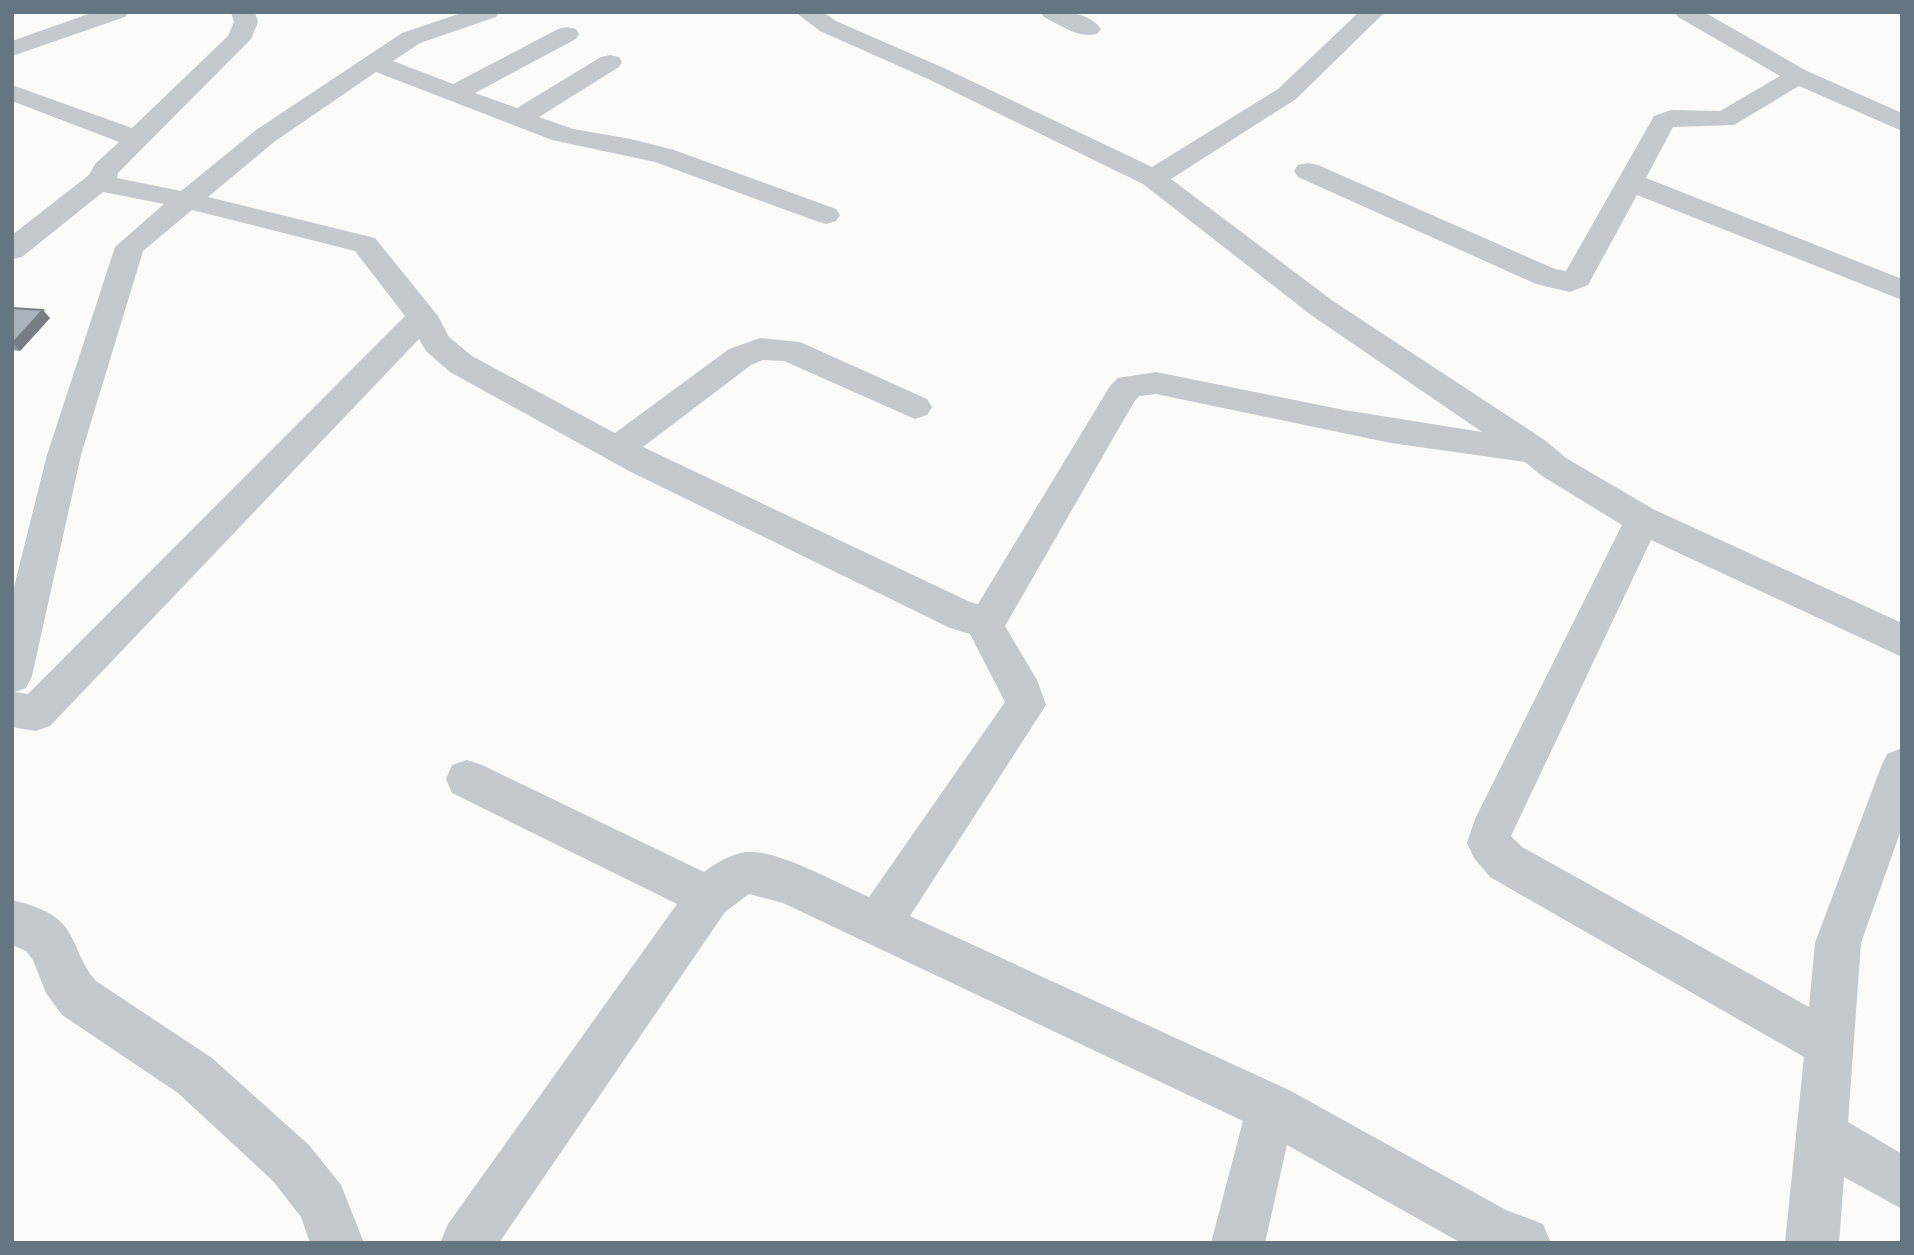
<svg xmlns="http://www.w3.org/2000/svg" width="1914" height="1255" font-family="'Source Sans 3',sans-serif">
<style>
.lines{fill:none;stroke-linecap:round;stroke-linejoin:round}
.minor{fill:#c3c8cc;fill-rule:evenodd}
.wall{fill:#929a9f}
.shaded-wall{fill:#777d82}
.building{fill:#aab3b9;stroke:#777d82;stroke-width:2}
</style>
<rect width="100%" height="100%" fill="#fafaf8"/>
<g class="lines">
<path class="minor" d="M94 12H129L125 17 12 56V41Z
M231 12H255L258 22 251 39 118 173 117 178 181 191 256 130 402 33 464 12H500L496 17 420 43 393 61 453 84 558 29 567 27 576 29 579 34 576 39 475 93 517 108 601 57 610 55 619 57 622 62 619 67 539 117 573 129 631 139 674 150 836 209 840 215 836 221 826 224 816 221 655 162 552 140 376 72 274 142 208 197 375 238 438 316 449 337 472 356 615 433 729 349 760 338 800 342 927 399 932 407 927 415 915 419 784 361 763 360 751 365 643 447 970 602 978 604 1110 386 1118 378 1156 372 1344 410 1482 432 1311 315 1143 184 928 79 820 31 795 12H823L836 21 946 69 1152 167 1278 89 1359 12H1385L1296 99 1171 179 1333 301 1546 441 1566 458 1655 510 1902 623V657L1651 540 1511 836 1522 847 1809 1007 1815 943 1881 767 1887 754 1902 748V827L1861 943 1848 1122 1902 1154V1209L1844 1177 1839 1243H1785L1804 1057 1490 877 1474 858 1467 843 1475 819 1622 525 1542 476 1525 462 1391 443 1156 394 1139 396 1134 402 1005 626 1037 680 1046 705 910 916 1289 1090 1506 1210 1543 1224 1551 1243H1461L1287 1145 1265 1243H1211L1243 1121 783 903 749 894 725 912 499 1243H440L448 1224 677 904 452 793 446 779 452 765 467 760 482 765 704 872C716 863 732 853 748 852 779 850 839 884 869 897L1005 702 970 634 950 628 629 471 450 372 426 351 419 339 50 726 36 731 12 727V595L47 455 115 247 164 204 103 192 22 257 12 259V235L89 175 95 164 119 142 12 101V85L132 128 228 36 234 22ZM192 210 355 251 405 316 28 694 15 692 26 688 32 676 81 455 143 251Z
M1040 12C1060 12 1088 10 1101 29L1097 34C1079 39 1060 25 1044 17Z
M1674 12H1704L1807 71 1902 113V131L1799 86 1734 125 1673 127 1646 178 1902 279V300L1637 195 1588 285 1570 292 1536 284 1298 177 1294 171 1298 165 1308 163 1318 165 1555 269 1566 271 1654 116 1671 110 1720 111 1780 76 1678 17Z
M12 900C31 905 54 911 66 928 78 945 81 965 96 981L212 1058 309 1145 341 1185 364 1243H310L301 1217 273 1181 178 1093 62 1015 46 993 33 960 26 951 12 945Z"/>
</g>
<path class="wall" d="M12 308 50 318 20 351 12 350Z"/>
<path class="shaded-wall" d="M43 310 50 318 20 351 13 343Z"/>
<path class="building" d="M12 308 43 310 13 343H12Z"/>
<rect width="1914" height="1255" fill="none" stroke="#657683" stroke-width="28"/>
</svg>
